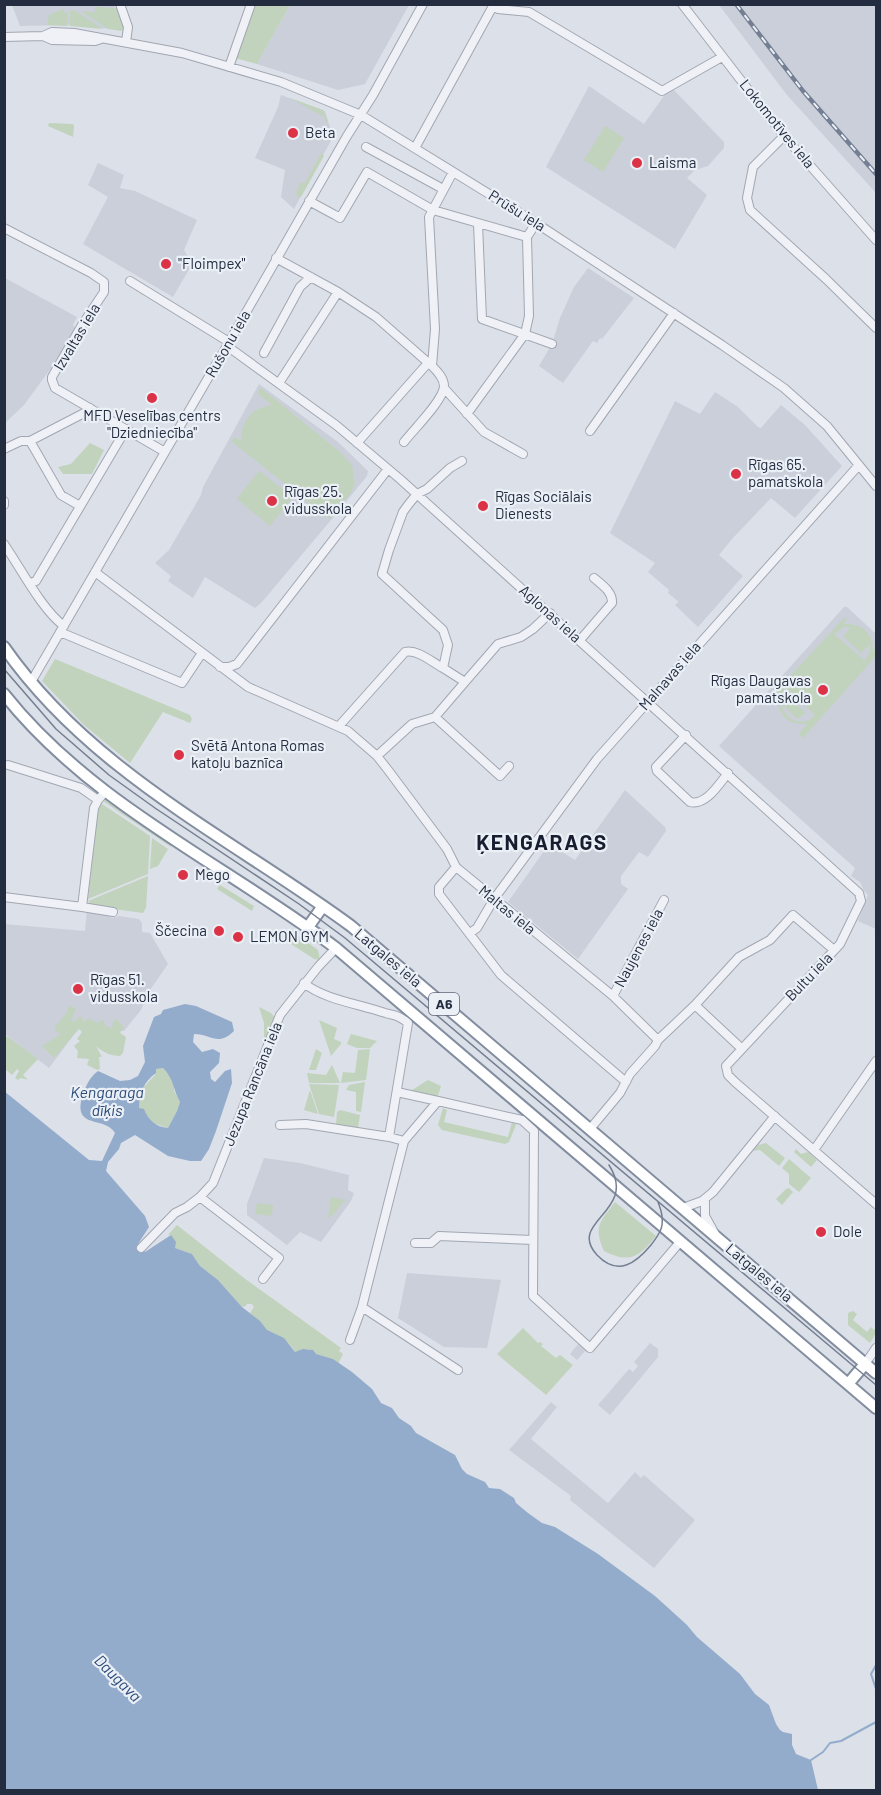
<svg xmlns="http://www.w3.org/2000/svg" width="881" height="1795" font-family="Barlow,sans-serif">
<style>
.built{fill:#cacfda}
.green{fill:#c1d3bc;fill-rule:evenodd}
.water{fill:#93accc;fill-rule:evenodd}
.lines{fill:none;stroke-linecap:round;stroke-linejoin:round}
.stream{stroke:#93accc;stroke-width:2}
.minor-casing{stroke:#a1a7b2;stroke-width:10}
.highway-casing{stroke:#828da0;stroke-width:14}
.minor{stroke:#eff1f6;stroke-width:8}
.highway{stroke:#fff;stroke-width:10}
.tram{stroke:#747f93;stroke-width:1.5}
.rail-casing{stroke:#747f93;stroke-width:4.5}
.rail{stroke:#ebeff6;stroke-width:2;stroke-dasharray:7;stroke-linecap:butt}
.poi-dot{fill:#dc3246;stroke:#ebeff6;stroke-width:2}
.labels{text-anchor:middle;stroke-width:4.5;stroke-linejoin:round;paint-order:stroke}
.shield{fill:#ebeff6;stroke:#606777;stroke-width:1.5}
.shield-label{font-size:14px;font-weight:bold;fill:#242d40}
.street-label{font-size:15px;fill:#242d40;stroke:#ebeff6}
.poi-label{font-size:15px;fill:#242d40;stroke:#ebeff6;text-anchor:start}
.water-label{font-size:16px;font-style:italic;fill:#2a4a78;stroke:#ebeff6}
.district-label{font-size:21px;font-weight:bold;letter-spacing:1.5px;fill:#171e30;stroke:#ebeff6}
</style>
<rect width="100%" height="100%" fill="#dce0e8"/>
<path class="built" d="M12 5H114L123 30 64 25 20 26Z
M290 5H409L365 84 338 90 257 64Z
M719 5H876V193L787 95Z
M589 86 644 124 666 93 672 88 724 142V148L708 166 695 170 687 178 707 195 675 249 546 167Z
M281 95 325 111 333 137 294 209 281 197 285 170 255 158 278 107Z
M98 163 124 175 120 188 135 191 197 220 184 250 192 264 173 297 83 244 108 197 88 185Z
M588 268 634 298 602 339 600 338 597 343 593 341 563 383 539 366 552 344 560 318 574 287Z
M5 278 77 317 73 325 75 328 54 364 24 405 5 423Z
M259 384 338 442 368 471 367 476 331 520 262 602 255 608 205 577 193 598 168 581 171 576 155 563 169 550 201 495 203 487Z
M715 392 738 407 758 427 761 428 781 405 805 425 842 466 795 518 771 498 732 539 719 555 743 576 698 627 675 605 679 602 668 593 669 590 648 572 655 563 610 533 675 401 700 414Z
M844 607H847L876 634V929L858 921 868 895 864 891 860 882 851 876 855 868 719 746Z
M625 790 665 827 666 831 648 857 639 852 621 876V884L628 889 578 959 508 902 549 844 575 860Z
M87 910 103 913 112 918 119 916 139 919 142 923V932L150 933 168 964 148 993 141 1010 124 1031 78 1029 49 1068 5 1034 4 924 85 931Z
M264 1158 300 1163 349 1175 348 1190 354 1193 351 1201 321 1242 300 1232 287 1245 247 1215V1204Z
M407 1273 501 1280 487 1348 444 1347 398 1318Z
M579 1343 586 1350 577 1360 570 1354Z
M650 1343 658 1349V1357L610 1415 598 1405 629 1369 633 1372 638 1366 634 1362Z
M551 1402 557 1407 531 1439 608 1503 635 1472 641 1478 644 1475 695 1520 654 1568 570 1500 571 1496 509 1450Z"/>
<path class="green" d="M256 5H290L257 64 235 58Z
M95 7 117 8 124 28 122 31 108 29 81 11 95 12Z
M63 9 65 13 68 12 67 26 47 25 49 15Z
M74 10 103 29 70 26V11Z
M290 98 323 110 328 122 326 123 324 117Z
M49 123 73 124 74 126 73 137 48 126Z
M605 126 624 138 603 172 584 160Z
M321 153 324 156 301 197H298L296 193 300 183H305Z
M261 388 340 452 352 465 355 484 349 496 339 505 325 508 333 515 329 519 231 441 235 437 242 442C240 422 251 408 272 405L257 393Z
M90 443 104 450 92 474H63L58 467 71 464Z
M259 471 293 497 270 526 237 499Z
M845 617 847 619 844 624C862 623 873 633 873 651L876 648V656L803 738 799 734 807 724C788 725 778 716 778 697L774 693ZM844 627H851L843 636 861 653 870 644V650L865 661 834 634ZM785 688 815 715C798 734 771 709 785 688Z
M55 659 190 715 192 719 190 723 163 712 130 763 84 725 42 681Z
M790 699 806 713 797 719 782 704Z
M105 800 171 844V847L103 801Z
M102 804 150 836 148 874 88 899 98 808Z
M152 838 168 849 158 866 150 869Z
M148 876 146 908 143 913 92 906 88 901Z
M220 885 254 906 252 911 217 889Z
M289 929 318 950 320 960 314 959 279 936Z
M69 1005 76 1009 73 1015V1018L70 1019 74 1022 80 1016 84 1022 88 1018 97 1023 103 1020 106 1026 112 1029 113 1021 116 1019 124 1027 120 1033 126 1037 123 1053 120 1056C111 1056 102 1052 96 1046L102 1057H99L100 1069 97 1070 87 1065 89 1059 77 1058 78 1051 74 1046 80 1041 77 1039 82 1032 79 1029 54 1058 42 1046 61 1034 55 1031V1027L67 1012Z
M259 1007 271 1013 276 1019 264 1048V1023Z
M319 1020 337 1028 334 1039 341 1042V1044L331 1056Z
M351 1034 377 1041 370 1048H357L347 1044Z
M7 1036 38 1059 23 1075 28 1080 21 1078 18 1080 15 1078 19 1071 17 1069 12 1075 5 1069V1039Z
M316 1049 322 1053 316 1070H309Z
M370 1049 366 1080 341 1083 343 1072 355 1073 358 1050Z
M332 1065 340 1083H309L307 1073 326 1075Z
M163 1068 174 1081V1091L180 1102 177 1111 168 1128 153 1123 139 1108 141 1090 155 1075 156 1069Z
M428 1080 441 1086 437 1099 409 1092Z
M365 1082 361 1112 356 1111V1092L346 1090 349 1085Z
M309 1084 339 1085 334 1117 319 1114Z
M310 1090 318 1114 304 1110Z
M443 1108 447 1110 444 1122 508 1137 512 1122 516 1125 509 1142 505 1144 442 1130 438 1125Z
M340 1110 360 1115 358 1128 336 1124 337 1112Z
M766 1143 785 1158 779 1166 760 1150 752 1151 758 1145Z
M796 1149 801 1154 808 1152 817 1160 811 1167 794 1152Z
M789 1159 811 1178 799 1192 789 1184V1174L782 1168Z
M789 1188 793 1192 782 1205 776 1199 786 1189Z
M331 1197 345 1200 333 1215 328 1218Z
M615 1202 656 1236C639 1257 630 1264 604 1251 593 1226 600 1222 615 1202Z
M257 1203 273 1205 272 1216 255 1214Z
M177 1225 244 1278 341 1348 339 1351 343 1354 338 1364 333 1359 315 1354 309 1349 295 1352C290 1342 281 1338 272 1334 268 1332 253 1316 250 1313L254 1307 252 1304H247L246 1306 242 1307 218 1280 200 1266 192 1254 175 1248 171 1235H168Z
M853 1311 857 1314 853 1320 867 1332 871 1327 874 1330 876 1327V1333L870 1343 848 1325V1313Z
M523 1328 538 1343 540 1342 543 1344 541 1346 556 1358 560 1355 573 1365 546 1395 497 1354Z"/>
<path class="water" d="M185 1004 196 1006 232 1022 234 1031C218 1047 211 1034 194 1034L193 1042 202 1052 213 1049 220 1053 219 1063 210 1072 211 1079 215 1082 225 1071 231 1069 232 1083 216 1131 209 1149 201 1161H190L168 1156 135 1135 121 1143 119 1149 108 1162 106 1171 145 1216 149 1227 138 1244 145 1252 171 1235 176 1242 175 1248 192 1254 200 1266 218 1280 242 1307 260 1321 267 1330 284 1338 295 1352 303 1349 313 1350 316 1354 333 1359 352 1372 372 1389 381 1403 392 1408 399 1418 411 1426 416 1433 455 1455 462 1469 467 1474 485 1482 489 1488 500 1489 514 1498 516 1503 528 1513 542 1523 555 1527 598 1554 655 1596 687 1625 697 1637 740 1674 755 1694 769 1705 776 1724 780 1730 783 1732 792 1734V1745L796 1754 811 1760 818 1790H5L4 1091 89 1160 102 1161 115 1133C104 1115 71 1131 83 1094 87 1084 89 1078 98 1071L120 1081 130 1080 138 1076 145 1062 143 1046 154 1017 161 1014 163 1010ZM163 1068C175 1081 172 1087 180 1102L177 1111 168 1128C156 1127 148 1120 144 1109L139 1108C140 1093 143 1082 156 1073V1069Z"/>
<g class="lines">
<path class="stream" d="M876 1665 871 1674 876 1689
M811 1760 823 1752 830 1743 841 1741 876 1722"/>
<g class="minor-casing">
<path id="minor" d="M120 4 128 27 126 42
M682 4 784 136 876 240
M43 36 52 40 95 41 101 39
M4 37 43 36 52 32 74 33 182 53 281 82 361 115 536 223 722 345 784 388 827 426 876 486
M229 67 251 4
M784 136 753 167 747 198 750 210 826 279 876 328
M366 147 443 189
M415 148 493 6 498 9 529 12 662 91 722 57
M309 201 333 214
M335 215 340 218 367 172 433 210 527 237
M478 224 482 319 552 344
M4 228 91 273 104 282V292L82 325 52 377V380L55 388 165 452
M276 258 338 292 376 317 432 366
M130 281 229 342
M227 346 336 425 400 479 859 893 861 901 840 944 726 1066 728 1075 735 1082 876 1204
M264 353 300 287 311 277
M279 383 338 292
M444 388 484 432 523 454
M467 414 525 334 529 316 527 237 536 223
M590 431 674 313
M30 441 61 495 80 506
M404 442C413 430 444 400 444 386 444 378 437 371 432 366L435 329 429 217 453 172
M357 443 428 363
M4 449 21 441H30L86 412 90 408
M462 461 450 468 427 489 417 494 408 505 403 512 389 550 382 574 443 630 448 645 443 668 465 682 498 644 521 637 533 629 550 613
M4 501V505
M4 544C20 567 42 610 64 626
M95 572 248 687 348 731 377 756 388 770 447 849 456 867 613 996 658 1040
M31 583 36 581 126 429
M60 632 182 683 202 653
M580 640 612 603C613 592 602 585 594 578
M220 667H229L237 664 388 469
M31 682 232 337 347 136 373 95 423 4
M435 717 465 682
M339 726 405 652C417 649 432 662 443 668
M686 735 656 767 657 771 690 802C706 806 719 784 728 773
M377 756 412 724 435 717 500 776 509 766
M8 765 81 788 98 800
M456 867 439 887V894L501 975 626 1082
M4 897 82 907 94 808 98 800 105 792
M82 907 113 912
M470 933 477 928 494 899 597 759 859 465
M304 983C323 999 358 1004 382 1012 394 1016 397 1014 408 1023L389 1137 404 1141
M613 996 664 900
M695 1005 739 957 770 940 793 915 834 950
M397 1092 438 1101
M280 1125 306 1124 389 1137
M590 1129 620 1093 630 1074 655 1046 658 1040 695 1005 741 1048
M814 1150 876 1061
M200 1197 279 1258 263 1279
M705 1199V1216L715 1234
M683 1208 702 1201 713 1192 775 1116
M415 1243H431L439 1236 533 1240
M141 1248 175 1213 187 1207 200 1197 213 1183 280 1015 318 967 336 948
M362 1307 458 1370
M350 1340 362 1307 404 1141 438 1101 522 1120 534 1131 533 1296 590 1348 680 1242
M865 1364 876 1348"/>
</g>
<g class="highway-casing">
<path id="highway" d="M4 647C91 772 231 838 351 926L876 1373
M4 694C92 805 225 864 336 948L876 1408
M308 927 323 906
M848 1384 865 1364"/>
</g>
<use href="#minor" class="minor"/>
<use href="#highway" class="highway"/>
<path class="tram" d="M4 669 56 729 109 775 155 808 299 904 345 938 876 1385
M609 1165C639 1212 566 1221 597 1255 618 1277 636 1263 651 1245 656 1238 661 1233 662 1225 663 1216 661 1210 658 1202"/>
<g class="rail-casing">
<path id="rail" d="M736 4 803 91 876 174"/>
</g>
<use href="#rail" class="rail"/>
</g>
<g class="poi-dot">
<circle cx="293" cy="133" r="6"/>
<circle cx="637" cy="163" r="6"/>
<circle cx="166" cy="264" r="6"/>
<circle cx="152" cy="398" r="6"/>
<circle cx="736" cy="474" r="6"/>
<circle cx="272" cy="501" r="6"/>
<circle cx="483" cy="506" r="6"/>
<circle cx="823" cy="690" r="6"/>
<circle cx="179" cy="755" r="6"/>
<circle cx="183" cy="875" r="6"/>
<circle cx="219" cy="931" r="6"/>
<circle cx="238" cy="937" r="6"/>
<circle cx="78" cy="989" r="6"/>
<circle cx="821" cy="1232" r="6"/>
</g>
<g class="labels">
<rect class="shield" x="429" y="993" width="30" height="22" rx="4.5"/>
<g class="shield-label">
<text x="444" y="1009">A6</text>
</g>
<g class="street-label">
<text transform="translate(777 124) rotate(51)" y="5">Lokomotīves iela</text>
<text transform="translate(517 211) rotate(32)" y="5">Prūšu iela</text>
<text transform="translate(77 337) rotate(-59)" y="5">Izvaltas iela</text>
<text transform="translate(228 344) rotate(-60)" y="5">Rušonu iela</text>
<text transform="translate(550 614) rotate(42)" y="5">Aglonas iela</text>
<text transform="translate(670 676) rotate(-49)" y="5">Malnavas iela</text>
<text transform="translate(507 910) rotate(39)" y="5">Maltas iela</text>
<text transform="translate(639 948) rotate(-62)" y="5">Naujenes iela</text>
<text transform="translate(388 958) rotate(40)" y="5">Latgales iela</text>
<text transform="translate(809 977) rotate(-46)" y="5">Bultu iela</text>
<text transform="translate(253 1084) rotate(-68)" y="5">Jezupa Rancāna iela</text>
<text transform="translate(759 1273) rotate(40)" y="5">Latgales iela</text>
</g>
<g class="poi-label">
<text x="305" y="138">Beta</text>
<text x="649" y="168">Laisma</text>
<text x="178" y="269">"Floimpex"</text>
<text x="152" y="421" text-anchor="middle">MFD Veselības centrs<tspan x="152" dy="17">"Dziedniecība"</tspan></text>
<text x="748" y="470">Rīgas 65.<tspan x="748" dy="17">pamatskola</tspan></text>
<text x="284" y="497">Rīgas 25.<tspan x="284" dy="17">vidusskola</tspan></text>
<text x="495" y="502">Rīgas Sociālais<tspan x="495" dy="17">Dienests</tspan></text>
<text x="811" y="686" text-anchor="end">Rīgas Daugavas<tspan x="811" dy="17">pamatskola</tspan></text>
<text x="191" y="751">Svētā Antona Romas<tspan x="191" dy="17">katoļu baznīca</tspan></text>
<text x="195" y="880">Mego</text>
<text x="207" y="936" text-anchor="end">Ščecina</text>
<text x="250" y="942">LEMON GYM</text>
<text x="90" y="985">Rīgas 51.<tspan x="90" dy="17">vidusskola</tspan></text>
<text x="833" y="1237">Dole</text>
</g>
<g class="water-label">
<text x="107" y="1098">Ķengaraga<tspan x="107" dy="18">dīķis</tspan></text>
<text transform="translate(118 1678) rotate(45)" y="6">Daugava</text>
</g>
<g class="district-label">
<text x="542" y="850">ĶENGARAGS</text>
</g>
</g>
<rect width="881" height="1795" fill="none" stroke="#242d40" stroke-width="12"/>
</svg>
